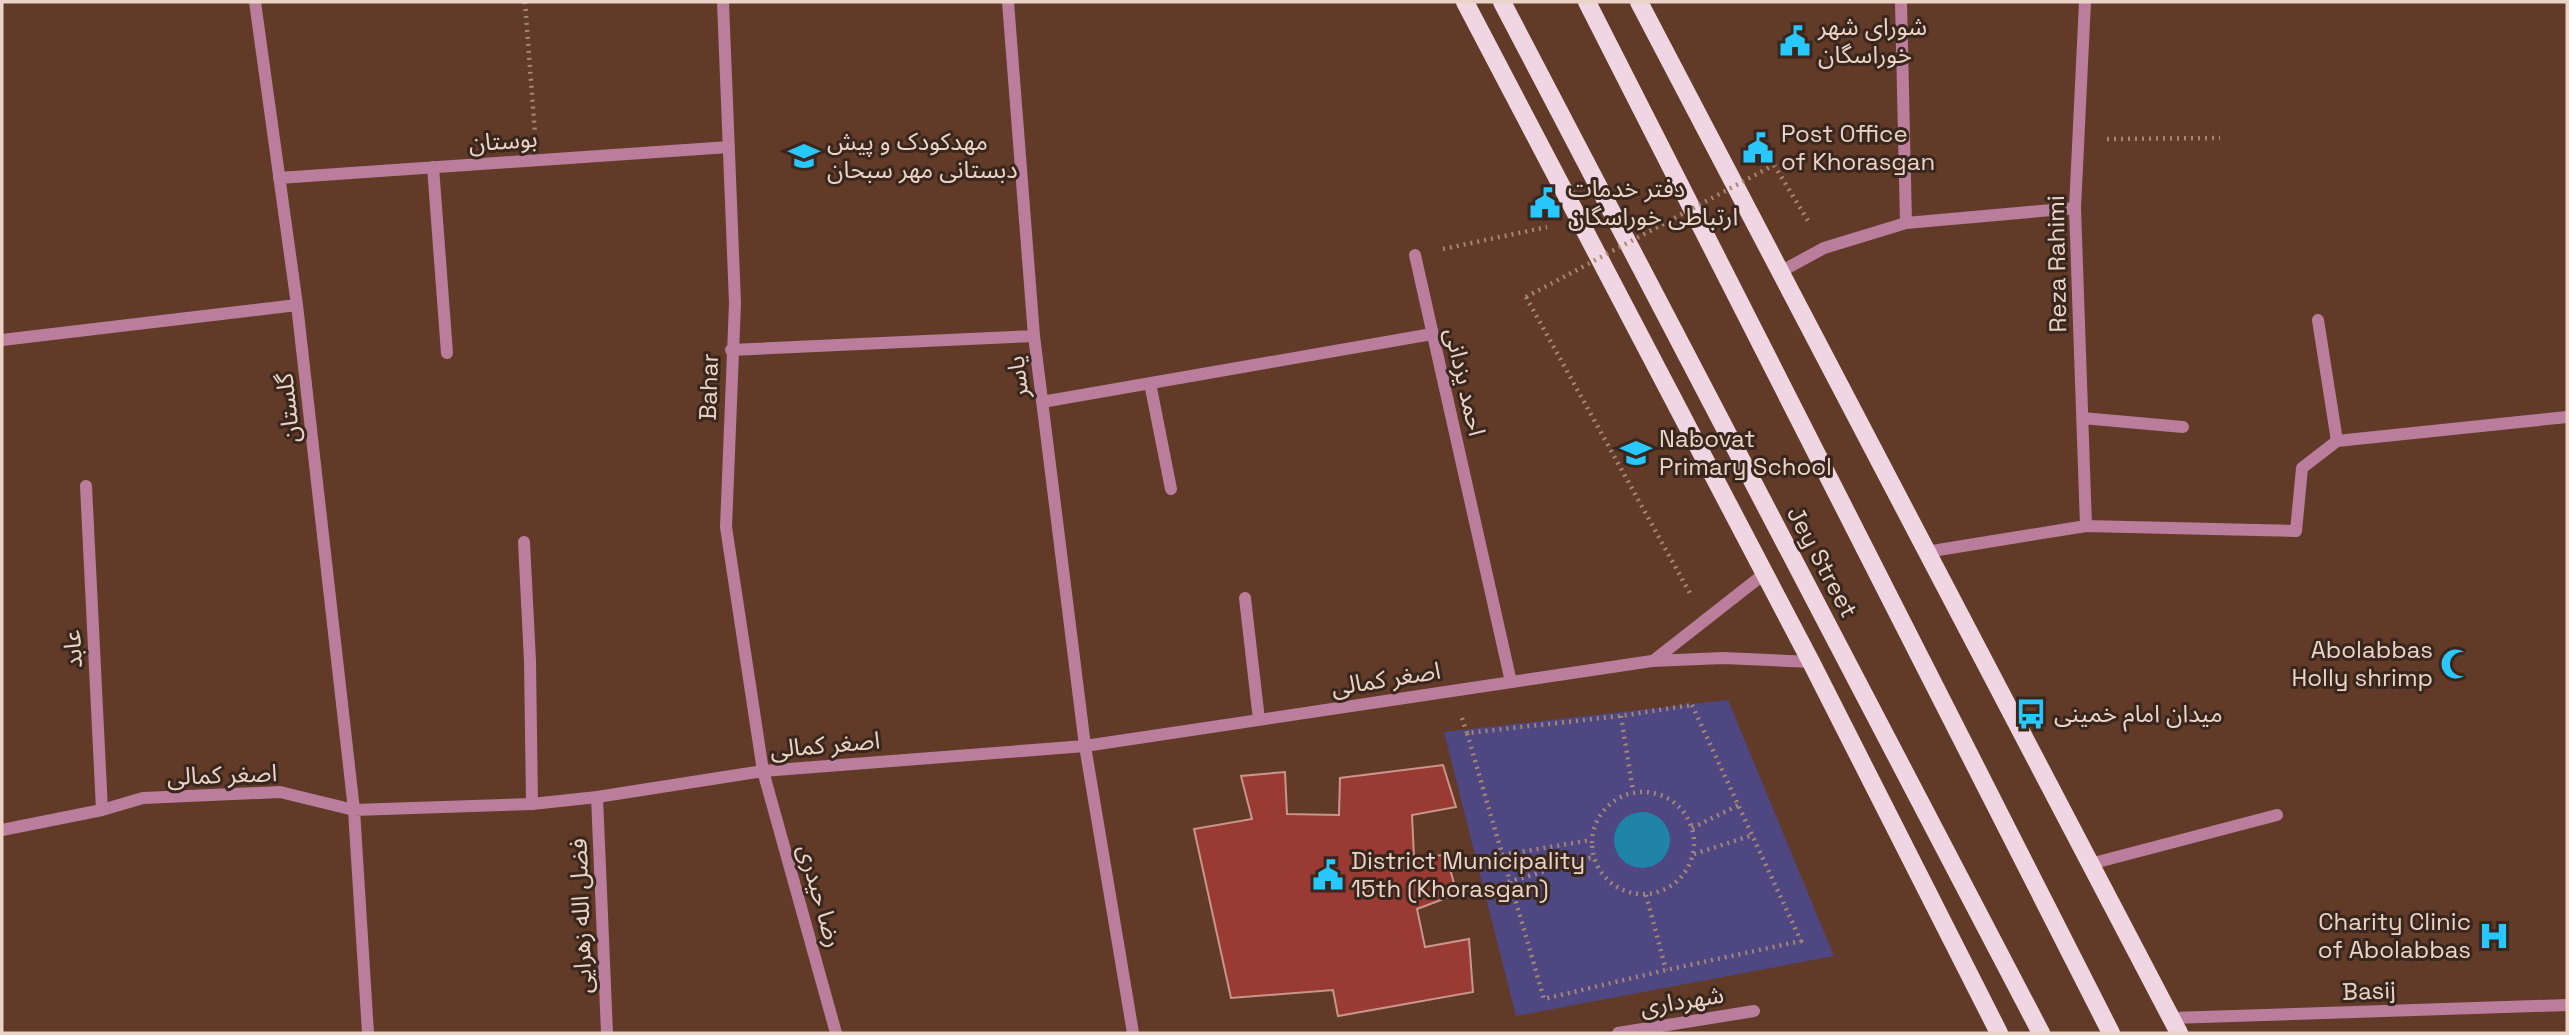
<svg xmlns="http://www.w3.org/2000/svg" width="2569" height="1035" font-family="'Space Grotesk','Noto Sans Arabic',sans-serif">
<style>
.green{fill:#4e4781}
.water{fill:#1f84a8}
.building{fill:#993a33;stroke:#c9958e;stroke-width:2}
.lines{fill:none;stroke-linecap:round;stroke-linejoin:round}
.path{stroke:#a58676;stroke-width:4.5;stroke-dasharray:2 5;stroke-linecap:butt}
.minor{stroke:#ba7d9c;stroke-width:12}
.major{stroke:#f0d6e2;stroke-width:18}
.path-bridge{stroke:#a58676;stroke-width:4.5;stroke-dasharray:2 5;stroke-linecap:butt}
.labels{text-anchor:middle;stroke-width:6;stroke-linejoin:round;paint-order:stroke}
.poi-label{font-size:24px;fill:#ebd3c7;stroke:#39271e;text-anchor:start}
.street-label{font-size:24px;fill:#ebd3c7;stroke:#39271e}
</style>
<rect width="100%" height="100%" fill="#613b27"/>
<path class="green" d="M1728 700 1834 956 1516 1016 1444 732Z"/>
<path class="water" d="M1614 840a28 28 0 1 1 56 0a28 28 0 1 1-56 0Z"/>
<path class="building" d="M1443 765 1456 807 1412 815 1414 857 1446 855 1457 894 1417 909 1425 947 1469 939 1473 992 1338 1016 1333 990 1231 998 1194 829 1252 819 1241 776 1285 772 1287 814 1339 815 1340 778Z"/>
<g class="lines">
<path class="path" d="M525 2 535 134
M2107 139 2220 138
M1774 165 1810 224
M1443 249 1547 227
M1526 297 1692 597
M1692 705 1801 941 1666 970 1544 999 1467 733 1620 716Z
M1621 716 1633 791
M1462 718 1467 733
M1592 843a51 51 0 1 1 102 0a51 51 0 1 1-102 0Z
M1692 828 1739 805
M1694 854 1753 835
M1502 855 1591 840
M1508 882 1593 857
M1646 895 1666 970"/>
<path class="minor" d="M255 2 297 305 354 810 368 1033
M723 2 735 303 726 527 763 771 836 1033
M1008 2 1034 336 1085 746 1133 1033
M1901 2 1906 223
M2085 2 2075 208 2086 526
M433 167 447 353
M279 178 729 147
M1415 255 1511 682
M1780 272 1824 248 1906 223 2075 208
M2 340 297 305
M731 350 1034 336
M1150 383 1171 489
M1042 402 1432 334
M2082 418 2183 427
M2337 441 2567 417
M86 486 102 810
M524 542 530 661 532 804
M1926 552 2086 526 2296 531 2302 468 2337 441 2318 320
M1245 598 1259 720
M1653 661 1764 574
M597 797 607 1033
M2 830 102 810 143 798 280 792 354 810 532 804 597 797 763 771 1085 746 1652 661 1723 658 1811 662
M2090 864 2277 815
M2171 1018 2567 1005
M1618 1033 1754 1011"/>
<path class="major" d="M1465 2 1811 662 1999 1033
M1502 2 2041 1033
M1587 2 2111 1033
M1639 2 2179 1033"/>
<path class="path-bridge" d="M1526 297 1774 165"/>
</g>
<defs>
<g id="civic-bare" transform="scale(2.415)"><path d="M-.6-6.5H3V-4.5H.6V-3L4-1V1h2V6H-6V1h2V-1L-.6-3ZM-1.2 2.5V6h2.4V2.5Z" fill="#28c8ff" stroke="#39271e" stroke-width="2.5" paint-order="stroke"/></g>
<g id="school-bare" transform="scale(2.415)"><path d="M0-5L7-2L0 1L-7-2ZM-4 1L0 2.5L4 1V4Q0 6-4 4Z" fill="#28c8ff" stroke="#39271e" stroke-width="2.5" paint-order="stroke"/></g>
<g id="mosque-bare" transform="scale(2.415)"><path d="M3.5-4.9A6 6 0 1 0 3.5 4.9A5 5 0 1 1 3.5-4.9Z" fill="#28c8ff" stroke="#39271e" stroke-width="2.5" paint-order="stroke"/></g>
<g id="bus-bare" transform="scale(2.415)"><path d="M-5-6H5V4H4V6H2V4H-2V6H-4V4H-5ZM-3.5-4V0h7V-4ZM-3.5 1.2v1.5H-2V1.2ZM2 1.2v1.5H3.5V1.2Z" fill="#28c8ff" stroke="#39271e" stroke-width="2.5" paint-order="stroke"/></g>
<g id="hospital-bare" transform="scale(2.415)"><path d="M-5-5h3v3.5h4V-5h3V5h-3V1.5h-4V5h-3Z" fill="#28c8ff" stroke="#39271e" stroke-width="2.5" paint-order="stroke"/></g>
</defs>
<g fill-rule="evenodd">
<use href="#civic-bare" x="1795" y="41"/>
<use href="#civic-bare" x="1758" y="148"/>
<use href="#school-bare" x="804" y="156"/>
<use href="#civic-bare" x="1545" y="203"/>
<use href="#school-bare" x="1636" y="453"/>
<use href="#mosque-bare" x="2456" y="664"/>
<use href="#bus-bare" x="2031" y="714"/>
<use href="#civic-bare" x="1328" y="875"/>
<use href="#hospital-bare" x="2494" y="936"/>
</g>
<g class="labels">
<g class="poi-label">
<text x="1818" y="35">شورای شهر<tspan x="1818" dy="28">خوراسگان</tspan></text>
<text x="1781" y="142">Post Office<tspan x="1781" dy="28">of Khorasgan</tspan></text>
<text x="827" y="150">مهدکودک و پیش<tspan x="827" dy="28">دبستانی مهر سبحان</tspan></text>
<text x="1568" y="197">دفتر خدمات<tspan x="1568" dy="28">ارتباطی خوراسگان</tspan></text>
<text x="1659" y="447">Nabovat<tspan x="1659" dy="28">Primary School</tspan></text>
<text x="2433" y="658" text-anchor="end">Abolabbas<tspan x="2433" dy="28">Holly shrimp</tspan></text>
<text x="2054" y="722">میدان امام خمینی</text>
<text x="1351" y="869">District Municipality<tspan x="1351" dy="28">15th (Khorasgan)</tspan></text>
<text x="2471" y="930" text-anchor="end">Charity Clinic<tspan x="2471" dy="28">of Abolabbas</tspan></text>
</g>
<g class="street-label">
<text transform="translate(503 141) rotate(-4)" y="8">بوستان</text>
<text transform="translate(2057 264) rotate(-91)" y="8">Reza Rahimi</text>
<text transform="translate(1018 377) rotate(-97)" y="8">یاسر</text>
<text transform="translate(1465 382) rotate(77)" y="8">احمد یزدانی</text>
<text transform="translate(709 387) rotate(-88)" y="8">Bahar</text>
<text transform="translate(288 408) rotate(-96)" y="8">گلستان</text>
<text transform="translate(1822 562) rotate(62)" y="8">Jey Street</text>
<text transform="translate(73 649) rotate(-93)" y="8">عابد</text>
<text transform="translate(1386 679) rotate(-9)" y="8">اصغر کمالی</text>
<text transform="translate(825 745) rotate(-5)" y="8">اصغر کمالی</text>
<text transform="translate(222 775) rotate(-2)" y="8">اصغر کمالی</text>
<text transform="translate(820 896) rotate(74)" y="8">رضا حیدری</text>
<text transform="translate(581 916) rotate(-92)" y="8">فضل الله زهرایی</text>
<text transform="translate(2369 991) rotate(-2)" y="8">Basij</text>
<text transform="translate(1682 1001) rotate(-9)" y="8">شهرداری</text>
</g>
</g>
<rect width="2569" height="1035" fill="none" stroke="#ebd3c7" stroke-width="7"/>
</svg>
